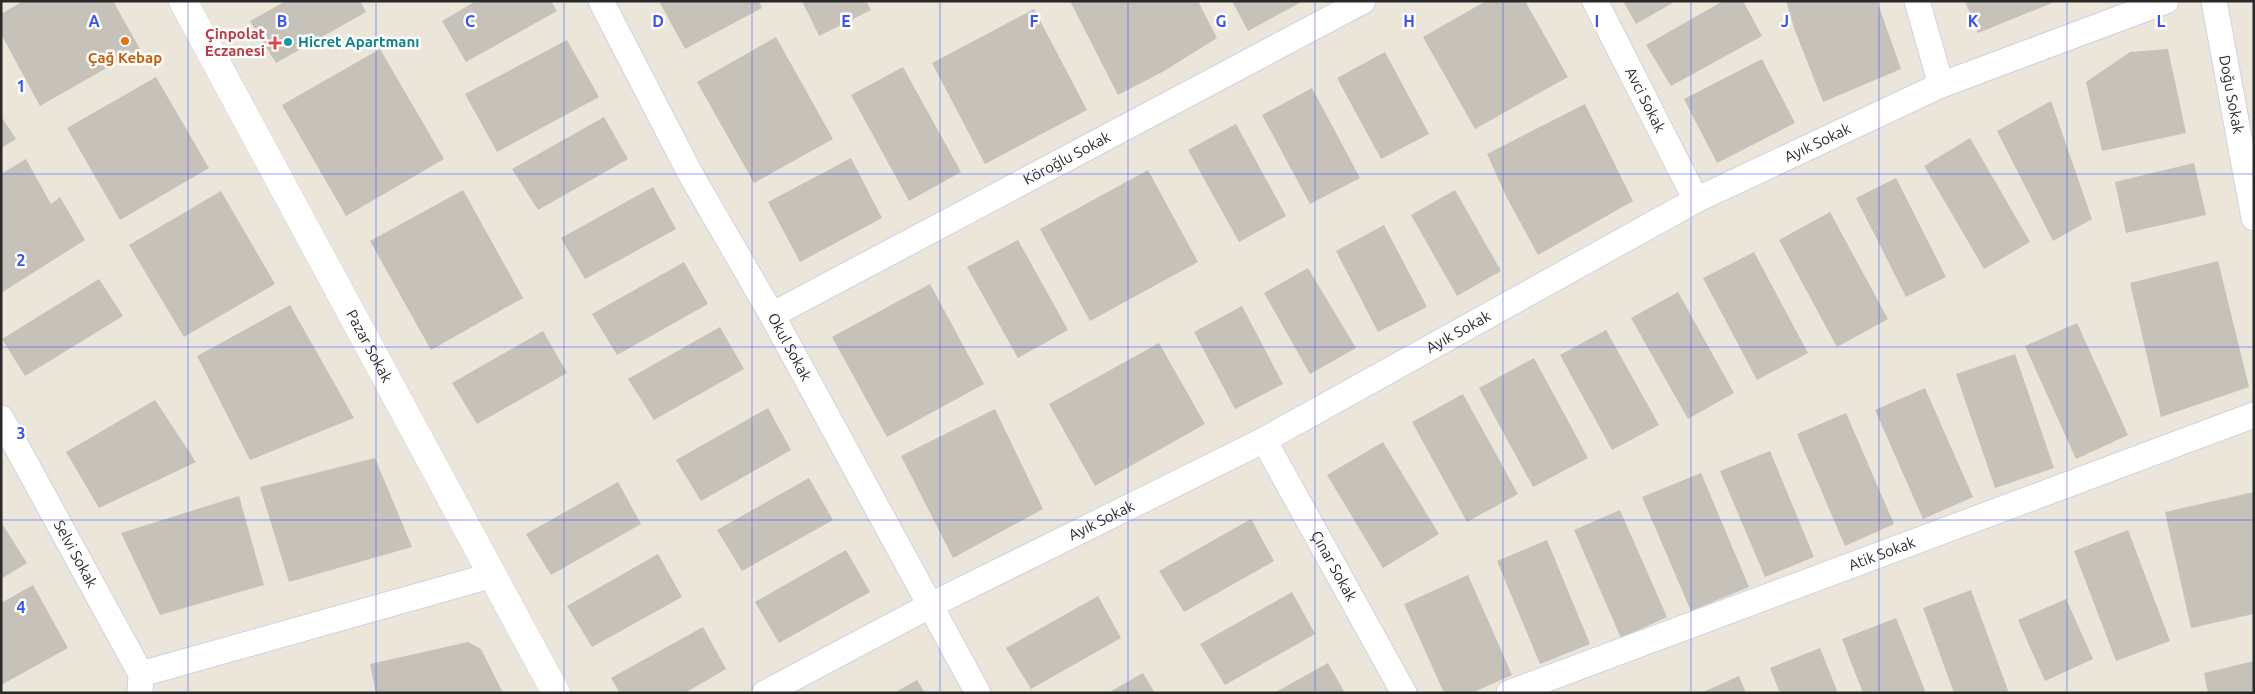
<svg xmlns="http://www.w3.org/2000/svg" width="2255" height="694" font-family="Ubuntu,sans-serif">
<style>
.building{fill:#c6c2ba}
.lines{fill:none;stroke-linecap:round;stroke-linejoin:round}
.street-casing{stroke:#cfd2e2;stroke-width:27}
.secondary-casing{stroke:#cfd2e2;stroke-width:29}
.street{stroke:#fff;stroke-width:25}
.secondary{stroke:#fff;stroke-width:28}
.grid{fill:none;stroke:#3751fb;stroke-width:1;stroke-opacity:0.55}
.food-dot{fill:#e8710a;stroke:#fff;stroke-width:2}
.culture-dot{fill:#0f9aa8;stroke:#fff;stroke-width:2}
.health-dot{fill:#e0444e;stroke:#fff;stroke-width:2}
.labels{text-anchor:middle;stroke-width:5;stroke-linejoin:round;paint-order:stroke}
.health-label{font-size:15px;font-weight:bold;fill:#be3a42;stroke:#fff;text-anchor:end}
.culture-label{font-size:15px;font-weight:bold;fill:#0d838f;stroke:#fff;text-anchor:start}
.food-label{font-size:15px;font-weight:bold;fill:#c56008;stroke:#fff}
.street-label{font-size:15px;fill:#292929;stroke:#fff}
.grid-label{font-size:16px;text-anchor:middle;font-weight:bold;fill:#3751fb;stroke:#fff;stroke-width:5;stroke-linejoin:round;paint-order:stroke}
</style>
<rect width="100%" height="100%" fill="#ebe5da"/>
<path class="building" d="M23 1H113L140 49 40 106 1 34V14Z
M286 1H360L366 12 276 63 250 21Z
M476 1H551L557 11 466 62 442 21Z
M659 1H759L762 8 685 49Z
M802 1H866L871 10 819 36Z
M1070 1H1198L1217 38 1164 71 1118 95Z
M1232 1H1303L1248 31Z
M1486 1H1525L1568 77 1475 129 1423 37Z
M1623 1H1676L1636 24Z
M1723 1H1743L1762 36 1671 86 1646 45Z
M1786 1H1877L1901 69 1823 102 1794 28Z
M1965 1H2057L1978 33Z
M1034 9 1087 110 985 164 932 63Z
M776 37 833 139 754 183 697 82Z
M567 40 599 97 497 152 465 94Z
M380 49 444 159 346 216 282 105Z
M2168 49 2186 133 2102 151 2086 82 2130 52Z
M1385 52 1429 134 1381 159 1337 78Z
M1762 59 1795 123 1717 163 1684 99Z
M903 67 961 172 909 201 851 95Z
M156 77 209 168 120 220 67 128Z
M1312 88 1360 178 1310 204 1262 115Z
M2051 101 2092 219 2053 241 1997 131Z
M1585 104 1633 201 1538 255 1507 198 1487 154Z
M1 116 16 139 1 148Z
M604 117 628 159 538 210 512 169Z
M1236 124 1286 216 1239 242 1188 150Z
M1970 138 2030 242 1984 269 1924 166Z
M851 158 882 218 800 262 768 202Z
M26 159 51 204 60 197 85 240 1 293V174Z
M2194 163 2206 215 2126 233 2115 182Z
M1148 170 1198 262 1090 321 1040 229Z
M1896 178 1946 277 1906 297 1856 198Z
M653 187 676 229 585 279 561 238Z
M463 190 523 298 431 350 370 241Z
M1455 190 1501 271 1457 296 1411 215Z
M221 191 275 284 184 337 129 245Z
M1830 212 1888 319 1837 347 1779 240Z
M1384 225 1427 307 1378 332 1336 251Z
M1018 240 1068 330 1018 358 967 267Z
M1754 252 1808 353 1757 380 1703 278Z
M2218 261 2249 387 2161 417 2130 283Z
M684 262 708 304 617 355 592 314Z
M1308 268 1356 348 1310 374 1264 293Z
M99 279 123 316 25 376 2 339Z
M930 284 984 384 887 437 832 337Z
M1678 292 1734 393 1688 419 1631 318Z
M290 305 354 418 250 460 197 356Z
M1242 306 1283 384 1235 409 1194 332Z
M2077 323 2128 435 2076 459 2025 346Z
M720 327 744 369 654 420 628 379Z
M1606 330 1659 425 1612 450 1560 355Z
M543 331 567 373 477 424 452 383Z
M1159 343 1205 424 1095 486 1049 404Z
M2015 354 2054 468 1995 488 1956 374Z
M1534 358 1588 458 1533 487 1479 388Z
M1925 388 1973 497 1923 519 1875 410Z
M1463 394 1518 494 1467 522 1412 422Z
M155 400 196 462 99 508 66 452Z
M768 408 791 450 701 501 676 460Z
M995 409 1043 509 953 558 901 456Z
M1846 413 1894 524 1845 546 1797 434Z
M1383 442 1439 534 1383 568 1327 475Z
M1770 451 1814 557 1765 577 1720 471Z
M375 458 412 547 289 582 260 487Z
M1701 473 1749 587 1691 611 1642 497Z
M809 478 833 520 742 571 717 530Z
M618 482 641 524 551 575 526 534Z
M2254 492V614L2191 628 2165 512Z
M239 496 264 585 160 615 121 533Z
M1620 510 1667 617 1621 638 1574 530Z
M1251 519 1274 561 1184 612 1159 571Z
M1 522 27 563 1 579Z
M2128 530 2170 641 2116 661 2074 551Z
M1547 540 1590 644 1540 664 1497 561Z
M846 550 870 592 779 643 755 602Z
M658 554 682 597 592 647 567 606Z
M1468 575 1512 675 1472 693H1444L1404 604Z
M33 585 68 648 1 685V603Z
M1971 590 2009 693H1954L1923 608Z
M1292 592 1315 634 1225 685 1200 644Z
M1098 596 1121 638 1031 689 1006 648Z
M2066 599 2093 659 2045 681 2018 620Z
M1896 618 1926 693H1863L1842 639Z
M703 627 726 669 685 693H620L611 678Z
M468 642 481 649 503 693H376L370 664Z
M1820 648 1838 693H1780L1770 668Z
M2254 661V693H2208L2204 673Z
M1328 663 1345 693H1274Z
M1143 673 1155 693H1108Z
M1739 676 1746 693H1701Z
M917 680 925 693H894Z"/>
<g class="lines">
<g class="street-casing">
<g id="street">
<path id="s1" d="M601 1 691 175 772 315 978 693"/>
<path id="s2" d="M1595 1 1696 200"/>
<path d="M1917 1 1941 85"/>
<path id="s3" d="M2214 1 2254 218"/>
<path id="s4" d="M772 315 1363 1"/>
<path id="s5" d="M1 418 141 674 140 693"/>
<path id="s6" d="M1264 440 1404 693"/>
<path d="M141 674 493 575"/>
<path id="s7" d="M765 693 931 605 1264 440 1696 200 1941 85 2166 1"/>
<path id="s8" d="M1509 693 2254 415"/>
</g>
</g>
<g class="secondary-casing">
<g id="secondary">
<path id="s9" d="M183 1 556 693"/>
</g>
</g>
<use href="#street" class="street"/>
<use href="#secondary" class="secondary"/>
</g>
<path class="grid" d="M188 1V693M376 1V693M564 1V693M752 1V693M940 1V693M1128 1V693M1315 1V693M1503 1V693M1691 1V693M1879 1V693M2067 1V693M1 174H2254M1 347H2254M1 520H2254"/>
<circle class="food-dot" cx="125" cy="41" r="5"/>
<circle class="culture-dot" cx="288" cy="42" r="5"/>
<path class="health-dot" d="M272.5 35.5h5v5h5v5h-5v5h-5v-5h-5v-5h5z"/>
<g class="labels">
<g class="health-label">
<text x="265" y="39">Çinpolat<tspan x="265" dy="17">Eczanesi</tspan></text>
</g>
<g class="culture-label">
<text x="298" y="47">Hicret Apartmanı</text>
</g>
<g class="food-label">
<text x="125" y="63">Çağ Kebap</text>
</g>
<g class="street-label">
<text dy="5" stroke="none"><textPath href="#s3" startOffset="95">Doğu Sokak</textPath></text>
<text dy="5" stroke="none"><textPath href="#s2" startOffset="111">Avci Sokak</textPath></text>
<text dy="5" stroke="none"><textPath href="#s7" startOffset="1188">Ayık Sokak</textPath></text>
<text dy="5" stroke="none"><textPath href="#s4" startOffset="334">Köroğlu Sokak</textPath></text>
<text dy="5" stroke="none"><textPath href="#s7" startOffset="782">Ayık Sokak</textPath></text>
<text dy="5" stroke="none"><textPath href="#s9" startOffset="392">Pazar Sokak</textPath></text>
<text dy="5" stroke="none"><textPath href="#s1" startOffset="394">Okul Sokak</textPath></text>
<text dy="5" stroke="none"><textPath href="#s7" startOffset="378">Ayık Sokak</textPath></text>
<text dy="5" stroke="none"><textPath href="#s5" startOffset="155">Selvi Sokak</textPath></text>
<text dy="5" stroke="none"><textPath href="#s8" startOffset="398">Atik Sokak</textPath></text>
<text dy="5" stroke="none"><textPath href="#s6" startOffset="144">Çınar Sokak</textPath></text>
</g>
</g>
<g class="grid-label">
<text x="94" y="27">A</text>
<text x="282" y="27">B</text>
<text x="470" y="27">C</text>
<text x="658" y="27">D</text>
<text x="846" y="27">E</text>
<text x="1034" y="27">F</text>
<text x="1221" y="27">G</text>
<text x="1409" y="27">H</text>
<text x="1597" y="27">I</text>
<text x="1785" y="27">J</text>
<text x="1973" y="27">K</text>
<text x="2161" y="27">L</text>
<text x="21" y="92">1</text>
<text x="21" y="266">2</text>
<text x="21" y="439">3</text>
<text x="21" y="613">4</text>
</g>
<rect width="2255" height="694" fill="none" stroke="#292929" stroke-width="5"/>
</svg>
